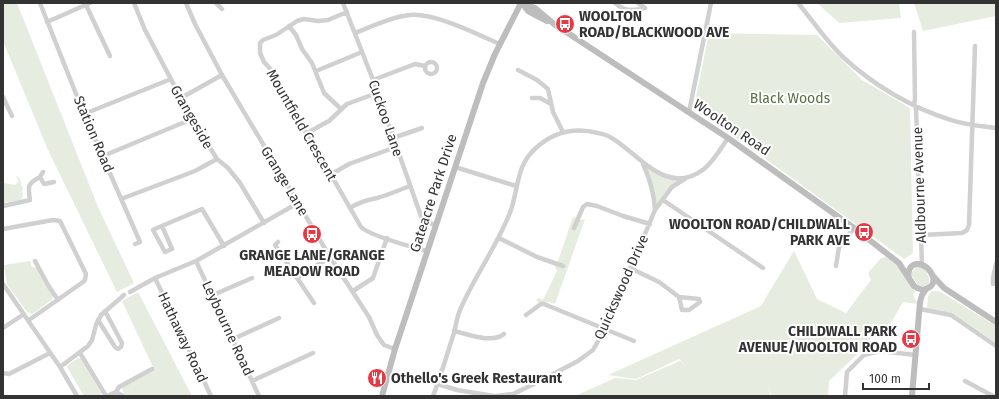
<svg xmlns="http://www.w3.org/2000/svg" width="999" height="399" font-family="'Fira Sans',sans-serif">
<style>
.green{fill:#e6ecdf}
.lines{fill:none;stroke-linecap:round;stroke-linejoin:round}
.street{stroke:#d0d0d0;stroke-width:4.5}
.secondary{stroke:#bdbdbd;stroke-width:6}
.labels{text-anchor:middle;stroke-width:4;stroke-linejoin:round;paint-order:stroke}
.poi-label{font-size:14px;font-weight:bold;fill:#333;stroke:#fff;text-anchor:start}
.park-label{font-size:14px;fill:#56703f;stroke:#fff}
.street-label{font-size:14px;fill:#333;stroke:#fff}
</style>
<rect width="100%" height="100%" fill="#fff"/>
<path class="green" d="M3 3H17L98 207 134 283 117 292 48 150 3 41Z
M817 3H899L901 18 839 23Z
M914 3H996V16L923 31Z
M709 33 817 35 862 80 910 108 913 253 904 259 694 107Z
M643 163 663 173 682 177 655 208 652 185Z
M16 176 19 177 23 189 22 190 23 196 20 200 3 203 4 183 15 185 19 181Z
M573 217 582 220 585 219 555 304 549 302 539 303 536 300 539 298 543 300 557 271 555 266 558 261Z
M794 251 817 299 846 313 871 280 868 273 881 258 886 257 900 267 915 292 913 294 917 304 903 302 885 333 872 336 864 348 829 381 828 396H772L768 386 771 396H575L615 378 636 380 680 361 687 367 679 359 636 379 608 375 761 306Z
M30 261 32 267 38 268 53 296 52 300 32 314 27 312 7 284 4 265Z
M916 267H921C931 273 934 291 918 285L912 276V272Z
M932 291H939L996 326V343L952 313 927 308 928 296Z
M138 292 192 396H125L121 386 153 370V367L122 301Z
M78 358 81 359 101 393V396H84L67 367 68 365Z"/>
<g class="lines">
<path class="street" d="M40 3 84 114 140 242 135 244
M134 3 145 30 192 119 217 159 228 168 240 183 264 223
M186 3 195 24 222 75 330 257 369 317 377 335 384 345 395 349
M216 3 222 9
M343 3 373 80 422 219 425 222 436 225
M615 3C623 11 635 11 645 8
M638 3 645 8
M798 3C813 21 826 41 843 57 873 85 912 108 951 120 965 125 981 126 996 128
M86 5 110 56
M347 12 328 20 318 21 304 19 297 21 276 35 263 40 260 43V53L264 62 274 73 283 94 319 154 361 227C370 236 412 247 427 251
M47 22 90 3
M289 26 296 35 302 49 312 63 324 93 341 109
M914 32 915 100 914 103 916 109 922 264
M355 33C373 26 391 17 410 15 436 13 476 34 500 44
M425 68a6 6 0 1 1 12 0a6 6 0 1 1-12 0Z
M518 70 537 80 548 89 553 112 563 132
M316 71 362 52
M373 80 415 64 425 66
M3 97 12 116
M181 98 222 75
M532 98H540L551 104
M689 112 711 3
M84 114 171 79
M307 133 329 121 347 104 377 93
M393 138 422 128
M103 156 192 119
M643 164C650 179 654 192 655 210
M455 167 516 186
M330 175 349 164 396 147
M40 177 43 172
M121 199 195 171 217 159
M663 200 763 268
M3 206 30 200C28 186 27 184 40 177L44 184 54 182
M350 208C359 202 367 200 377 198 388 195 399 190 410 186
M162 226 172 249 165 252 153 230 157 228 202 209 224 246
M574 228 583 207 587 204 597 206 623 216 650 224
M3 229 53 220 60 221 86 274 85 280 83 282 29 320
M922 235 962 233 967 230 969 225 975 46
M499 238 537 257 563 266
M278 242 275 245 314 303
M35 261 48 285 58 300
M196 261 259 396
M836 266 839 247 854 228
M630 268 659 282 679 297 699 299 700 302 689 310H682L679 297
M155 278 211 396
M297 278 330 257
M3 284 60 367 77 396
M993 284V278L996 264
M353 291 373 278 387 238
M130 292 155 278 196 261 298 203
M213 295 252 278
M920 309 951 315 996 346
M526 315 541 304H544L634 341
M98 320 115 347 118 349 121 347 122 343 105 311
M3 328 24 314
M454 331C468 334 492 344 504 334
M233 339 279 318
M80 353 106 396
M60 367 88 346 92 340 96 325 101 315 124 295
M3 373 9 374 50 353
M252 381 313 353
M965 381 993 396
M438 384 457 390 494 396
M116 392 119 387 152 369
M107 396 116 392 123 396
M433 396C441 376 447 354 454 333 456 325 457 317 460 310 475 275 498 245 511 210 519 186 516 165 537 147 555 131 575 127 598 133 602 134 607 135 610 137 639 153 666 198 704 169 714 161 721 148 728 138
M496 396 513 394 536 383 578 361 593 350 605 329 655 210 672 187 686 178
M845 396 847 372 864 355 879 351 916 355"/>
<path class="secondary" d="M521 3 535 8 554 24 728 138 854 228 899 263 914 286C922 293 936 288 933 277 928 260 905 259 909 278
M523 4 528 11 547 21
M933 276 944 288 996 322
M382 396 395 349 483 83 495 54 521 3
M912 396 920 302 922 295 926 289"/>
</g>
<defs>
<g id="bus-disc" transform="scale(1)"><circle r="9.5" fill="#e63946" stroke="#fff"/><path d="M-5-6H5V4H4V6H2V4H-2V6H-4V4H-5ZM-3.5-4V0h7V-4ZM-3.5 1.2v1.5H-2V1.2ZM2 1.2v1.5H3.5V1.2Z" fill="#fff"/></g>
<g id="restaurant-disc" transform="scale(1)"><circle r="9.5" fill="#e63946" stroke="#fff"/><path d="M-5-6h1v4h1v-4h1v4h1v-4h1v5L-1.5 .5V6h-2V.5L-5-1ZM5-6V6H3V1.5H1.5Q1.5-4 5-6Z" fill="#fff"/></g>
</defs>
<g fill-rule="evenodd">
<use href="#bus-disc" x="565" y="24"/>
<use href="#bus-disc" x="864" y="232"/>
<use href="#bus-disc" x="312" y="234"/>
<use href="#bus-disc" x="911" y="339"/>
<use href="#restaurant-disc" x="377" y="378"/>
</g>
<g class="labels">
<g class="poi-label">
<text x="579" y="21">WOOLTON<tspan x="579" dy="16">ROAD/BLACKWOOD AVE</tspan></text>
<text x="850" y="229" text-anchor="end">WOOLTON ROAD/CHILDWALL<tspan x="850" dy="16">PARK AVE</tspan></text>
<text x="312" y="260" text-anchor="middle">GRANGE LANE/GRANGE<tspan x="312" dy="16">MEADOW ROAD</tspan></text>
<text x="897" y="336" text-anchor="end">CHILDWALL PARK<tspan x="897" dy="16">AVENUE/WOOLTON ROAD</tspan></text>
<text x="391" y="383">Othello's Greek Restaurant</text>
</g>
<g class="park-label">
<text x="790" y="103">Black Woods</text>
</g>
<g class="street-label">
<text transform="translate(192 117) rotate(60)" y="5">Grangeside</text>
<text transform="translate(386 118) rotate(71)" y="5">Cuckoo Lane</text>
<text transform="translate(302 125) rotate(60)" y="5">Mountfield Crescent</text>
<text transform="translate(732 127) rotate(34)" y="5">Woolton Road</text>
<text transform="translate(94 134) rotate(67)" y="5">Station Road</text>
<text transform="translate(285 181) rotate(59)" y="5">Grange Lane</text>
<text transform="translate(919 185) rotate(-92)" y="5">Aldbourne Avenue</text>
<text transform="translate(433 193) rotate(-72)" y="5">Gateacre Park Drive</text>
<text transform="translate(621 287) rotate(-66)" y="5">Quickswood Drive</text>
<text transform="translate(228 328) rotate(65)" y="5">Leybourne Road</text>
<text transform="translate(183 337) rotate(65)" y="5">Hathaway Road</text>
</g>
</g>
<rect width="999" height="399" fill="none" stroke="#333333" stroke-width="8"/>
<path d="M863 383v6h66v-6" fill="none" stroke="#333333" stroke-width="2"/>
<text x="869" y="383" font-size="12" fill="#333333" stroke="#ffffff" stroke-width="3" paint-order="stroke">100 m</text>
</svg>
